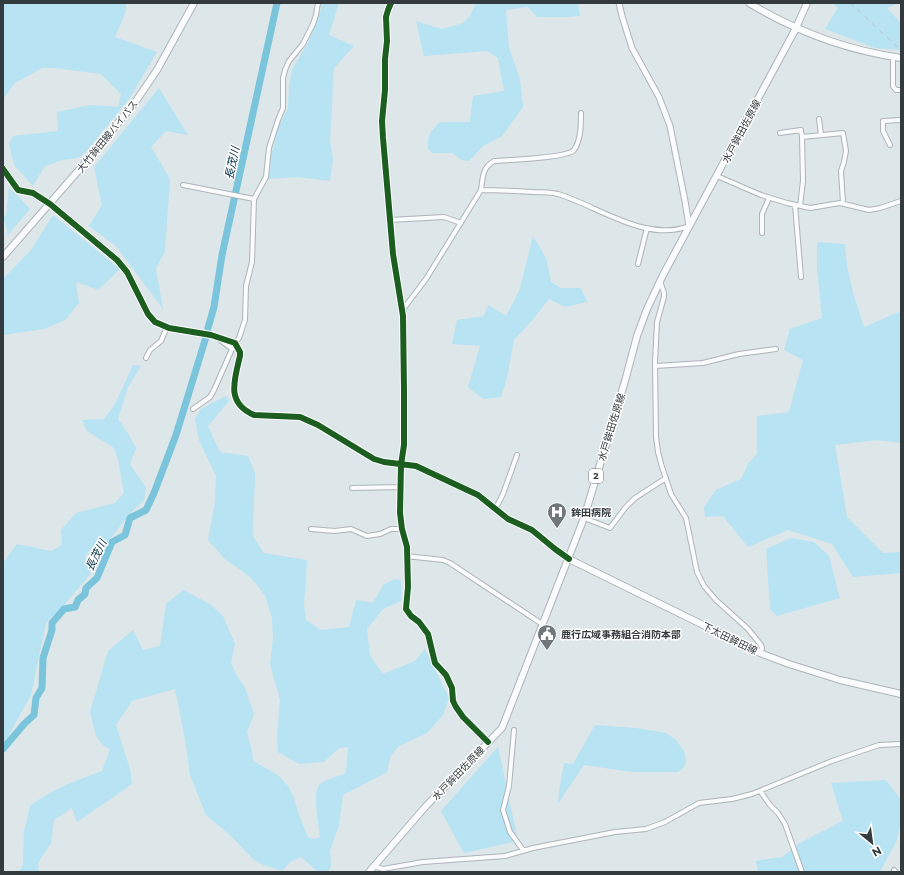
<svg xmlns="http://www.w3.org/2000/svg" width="904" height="875" font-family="Montserrat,'Noto Sans JP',sans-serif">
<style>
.green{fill:#b7e3f3}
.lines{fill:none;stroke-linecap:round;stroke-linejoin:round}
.river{stroke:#7ac4dc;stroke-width:7}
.minor-casing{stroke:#aeb4b8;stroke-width:6}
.tertiary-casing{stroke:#aeb4b8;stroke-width:7}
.secondary-casing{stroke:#aeb4b8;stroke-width:8}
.primary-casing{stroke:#aeb4b8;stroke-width:8}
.minor{stroke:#fafbfc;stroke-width:4}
.tertiary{stroke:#fafbfc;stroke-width:5}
.secondary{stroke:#fafbfc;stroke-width:6}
.primary{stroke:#fafbfc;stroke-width:6}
.rail{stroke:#c1c3c4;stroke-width:1;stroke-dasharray:5 5;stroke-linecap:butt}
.cycleway-casing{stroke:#fff;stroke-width:8}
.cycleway{stroke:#1b5e20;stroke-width:6}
.labels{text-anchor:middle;stroke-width:3;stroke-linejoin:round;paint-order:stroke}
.shield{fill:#fff;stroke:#717678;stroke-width:1}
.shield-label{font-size:9px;font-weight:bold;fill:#343b3e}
.street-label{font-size:10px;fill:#343b3e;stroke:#fff}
.poi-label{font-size:10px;font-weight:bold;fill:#343b3e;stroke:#fff;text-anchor:start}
.water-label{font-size:11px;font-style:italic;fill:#002e3d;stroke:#fff}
</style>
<rect width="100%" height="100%" fill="#dde6e9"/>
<path class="green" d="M3 3H126V11L115 37 157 52 129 99 86 152 78 158 62 160 44 167 33 186 14 165 9 144 13 136 58 131 57 112 90 105 118 107 121 94 101 74 55 68H42L15 83 3 99Z
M321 3H339L329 35 354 46 334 68 330 140 333 159 330 181 298 177 267 179 271 168 269 160 274 146 277 130 288 108 289 86 292 70 309 41 312 29 321 10Z
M476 3H578L580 16 565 17H537L528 7 506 10 509 48 520 79 523 107 502 136 483 146 469 161 462 160 452 153H432L428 149C427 135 430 132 440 122H470L473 96 504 91 498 58 487 51 424 56 416 21 442 29 463 23 470 16Z
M833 3H900L887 8 901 23V50L875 48 825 29 838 8Z
M159 88 188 135 166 131 151 147 170 179 165 251 156 269 163 309 116 246 89 226 102 205 94 167Z
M9 188 17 195 30 209 8 235 5 222 3 223V217L6 216Z
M53 215 120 269 98 290 76 282 79 303 65 320 44 329 3 335V279L31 250Z
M533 236 546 258 551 282 561 288H581L587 302 565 307 549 299 534 318 514 340 507 378 501 397 483 399 468 387 480 346 452 344 457 320 484 316 488 305 506 316 520 289Z
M817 242 845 244C846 273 855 300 864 327L901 311V443L877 440 835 445 847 517 883 553 901 552V573L853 577 832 544 788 530 748 547 723 516 705 517 704 507 716 490 741 479 748 464 757 454V416L789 412 803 360 784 350 790 329 822 318 817 268Z
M133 365 141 366 128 387 118 419 129 435 136 448 130 464 146 488 144 500 129 515 105 545 98 542 85 556 91 573 65 604 46 623 31 695 5 742 3 743V563L17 544 51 551 62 545 61 530 76 513 115 503 124 493 118 460 114 448 87 431 82 420 104 419 115 404Z
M226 396 229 401 208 426 220 452 248 456 255 473 253 534 254 538 264 553 307 560 304 605 306 620 321 630 349 627 356 600 373 603 384 584 396 579 401 581V601L383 609 367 629 370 656 383 674 415 661 425 649 449 698 443 715 427 733 399 746 391 755 387 772 343 795 339 825 330 851 331 866 328 872H318L301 857 290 862 282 871 261 864 253 859 231 836 206 815 190 775 186 745 175 689 132 701 116 725 130 769 132 784 77 822 72 808 54 820 51 843 38 863 39 872H19L23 865 24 832 30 806C52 789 77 780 102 771L110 750 102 744 96 736 90 712 108 651 133 630 143 650 160 646 166 604 183 590 210 604 223 616 235 644 231 663 236 674 245 688 254 714 247 732 252 751 253 761 278 775 288 786 294 798 299 815 308 837 315 839 320 837C319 826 312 792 320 784 324 780 340 776 346 773L348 747 339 748 324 762 299 764 278 752 277 739 280 700 270 664 273 638 272 618 265 595 250 577 224 558 208 540 215 501 216 476 199 440 195 419 201 409Z
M791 538 814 542 829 556 840 598 777 616 770 609 766 549Z
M595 725 636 728 666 733 676 740 685 753 686 762 684 767 678 772H632L584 765 558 804 559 791 564 763 573 764Z
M498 747 518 841 464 853 441 811Z
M886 780 901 800V820L897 840 880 872H758L756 861 782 857 798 844 843 821 831 783Z"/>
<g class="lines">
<path class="river" d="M208 328 214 307 222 255 277 3
M3 749 25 723 34 715 36 698 42 688 43 658 52 630V623L64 609 75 607 78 600 85 594 86 588 97 578 112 542 125 535 130 518 146 510 154 493 176 435 206 337"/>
<g class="minor-casing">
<path id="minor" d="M391 3 388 10 386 17 387 41 385 59V90L382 121 383 138 393 254 403 316 404 390V445L401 465 400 513 402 529 407 547 408 587 406 609 411 616 419 622 428 634 435 663 446 675 452 688 453 701 456 707 463 717 488 742
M893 57V86L896 90H901
M819 119 821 135
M780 133 801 130 802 137
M890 145 883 131V121L901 120
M3 169 18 190 33 193 50 204 117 260 127 272 148 314 155 322 169 328 211 335 235 343 240 352V356C234 381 226 403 254 415L300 417 318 425 374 459 384 462 416 466 463 488 478 495 508 519 532 530 555 549 569 559
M717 176 761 195 787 203 810 208 840 203 869 210 880 208 901 201
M183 185 254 199
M481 190C499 190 516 191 533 192 541 192 550 192 558 194 598 206 646 243 689 226
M795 205 801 277
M800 206 803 181 802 137 843 133 846 151 844 162 841 171 843 203
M390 220 444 217 461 223
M762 233V214L769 198
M638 264 647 228
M660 281 664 293V297L657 322 655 362 656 437 658 452 662 467 671 494 686 518 697 572 704 586 716 600 748 629 761 645 762 648 760 653
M403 313 404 308 426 279 481 190C483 177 482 168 494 161 507 160 568 158 574 150 581 140 581 125 581 113
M235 343 239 338 245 320 246 286 252 262 254 199 266 177 269 148 278 120 283 108V78L285 70 289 61 303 44 313 24 316 15 318 3
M146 358 150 350 161 341 167 327
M655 366 703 363 739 354 776 349
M193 409 210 397 214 390 232 349 219 339
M352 488 401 487
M496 508 503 494 517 455
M584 518 610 528 625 508 635 498 666 478
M311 529 335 531 351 529 367 536 380 534 391 529H402
M406 556 443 560 450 563 542 624
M514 730 509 786 503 810 510 832 523 850
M760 791 770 805 778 813 785 824 802 872
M373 866 383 869 423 862 505 856 533 848 615 832 646 829 665 822 699 803 732 799 752 794 832 761 879 745 901 744
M894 870 896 872"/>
</g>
<g class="tertiary-casing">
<path id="tertiary" d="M619 3 622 16 632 48 659 97 670 126 685 201 689 226"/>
</g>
<g class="secondary-casing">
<path id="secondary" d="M3 257 85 163 136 101 157 70 194 3
M569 559 760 653 789 664 840 680 901 694"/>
</g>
<g class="primary-casing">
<path id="primary" d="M749 3C797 32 846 50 901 58
M369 872 426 806 502 728 584 518 625 381 637 336 647 309 663 275 795 30 807 3"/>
</g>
<use href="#minor" class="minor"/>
<use href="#tertiary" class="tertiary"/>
<use href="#secondary" class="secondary"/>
<use href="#primary" class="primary"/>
<path class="rail" d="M850 3 901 50"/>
<g class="cycleway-casing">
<path id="cycleway" d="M391 3 388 10 386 17 387 41 385 59V90L382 121 383 138 393 254 403 316 404 390V445L401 465 400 513 402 529 407 547 408 587 406 609 411 616 419 622 428 634 435 663 446 675 452 688 453 701 456 707 463 717 488 742
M3 169 18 190 33 193 50 204 117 260 127 272 148 314 155 322 169 328 211 335 235 343 240 352V356C234 381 226 403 254 415L300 417 318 425 374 459 384 462 416 466 463 488 478 495 508 519 532 530 555 549 569 559"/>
</g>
<use href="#cycleway" class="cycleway"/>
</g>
<defs>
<g id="hospital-pin" transform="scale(1)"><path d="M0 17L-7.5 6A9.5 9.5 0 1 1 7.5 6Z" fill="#6f777a" stroke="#fff"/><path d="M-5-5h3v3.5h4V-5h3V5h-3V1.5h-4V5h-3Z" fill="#fff"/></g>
<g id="civic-pin" transform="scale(1)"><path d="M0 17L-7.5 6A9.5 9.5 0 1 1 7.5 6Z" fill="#6f777a" stroke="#fff"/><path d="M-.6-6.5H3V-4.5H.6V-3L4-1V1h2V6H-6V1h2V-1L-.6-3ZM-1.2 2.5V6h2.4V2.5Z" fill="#fff"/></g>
</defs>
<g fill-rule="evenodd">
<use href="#hospital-pin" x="557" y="512"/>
<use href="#civic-pin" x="547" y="634"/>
</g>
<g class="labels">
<rect class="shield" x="589" y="469" width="14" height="14" rx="3"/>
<g class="shield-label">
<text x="596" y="479">2</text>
</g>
<g class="street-label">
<text transform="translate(741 131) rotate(-62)" y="4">水戸鉾田佐原線</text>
<text transform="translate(107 136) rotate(-51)" y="4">大竹鉾田線バイパス</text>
<text transform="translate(611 427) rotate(-73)" y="4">水戸鉾田佐原線</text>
<text transform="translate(730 638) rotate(26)" y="4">下太田鉾田線</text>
<text transform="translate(458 773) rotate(-46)" y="4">水戸鉾田佐原線</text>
</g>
<g class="poi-label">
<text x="571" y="516">鉾田病院</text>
<text x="561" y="638">鹿行広域事務組合消防本部</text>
</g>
<g class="water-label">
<text transform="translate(232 163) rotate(-78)" y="4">長茂川</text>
<text transform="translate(96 555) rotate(-63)" y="4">長茂川</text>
</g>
</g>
<rect width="904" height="875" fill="none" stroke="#343b3e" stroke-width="8"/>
<g transform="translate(872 843) rotate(151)" stroke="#ffffff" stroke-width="3" paint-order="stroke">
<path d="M0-3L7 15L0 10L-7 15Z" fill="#343b3e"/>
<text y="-6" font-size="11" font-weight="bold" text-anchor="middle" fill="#343b3e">N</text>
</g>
</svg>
